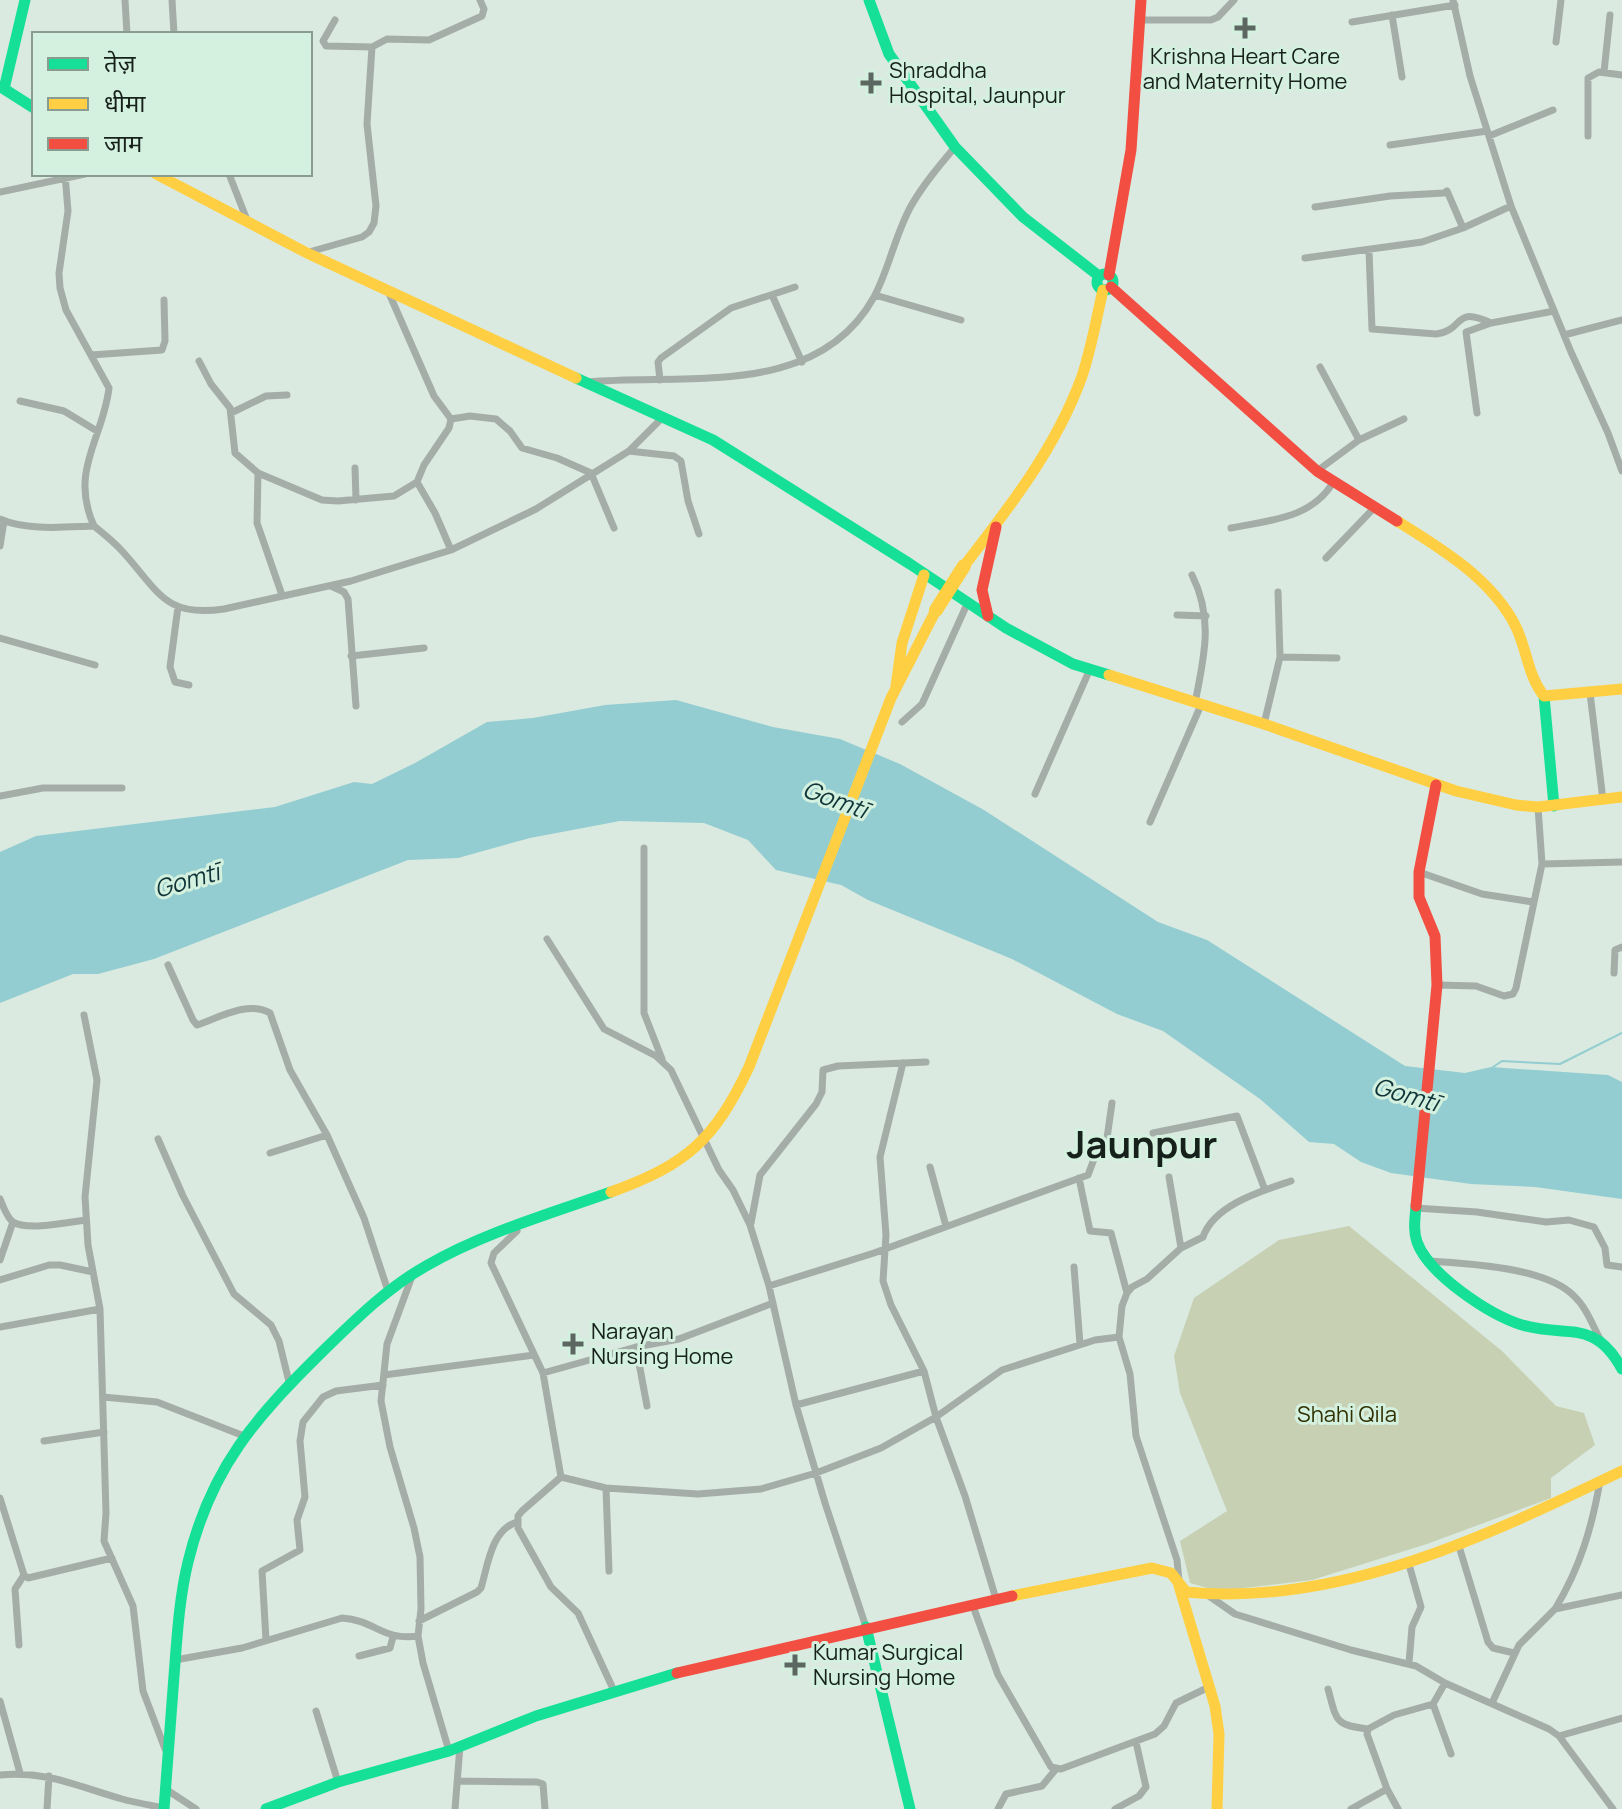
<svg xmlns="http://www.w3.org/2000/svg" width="1622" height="1809" font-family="Manrope,'Noto Sans Devanagari',sans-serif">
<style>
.green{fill:#c8d0b4}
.water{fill:#93cdd1}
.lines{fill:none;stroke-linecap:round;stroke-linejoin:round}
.stream{stroke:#93cdd1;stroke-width:2}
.street{stroke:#a5ada9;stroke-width:7}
.fast{stroke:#16e098;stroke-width:11}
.slow{stroke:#ffcf43;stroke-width:11}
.jam{stroke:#f24e42;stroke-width:11}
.slow-bridge{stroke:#ffcf43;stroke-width:14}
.poi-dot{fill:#5b6760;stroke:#d4f0de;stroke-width:3}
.labels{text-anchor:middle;stroke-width:6;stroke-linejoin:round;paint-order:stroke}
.poi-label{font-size:22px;fill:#17211b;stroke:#d4f0de;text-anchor:start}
.park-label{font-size:22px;fill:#303001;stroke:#d4f0de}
.water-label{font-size:24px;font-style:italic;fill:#0f3539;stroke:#d4f0de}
.town-label{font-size:38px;font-weight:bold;fill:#17211b;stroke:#d4f0de}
</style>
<rect width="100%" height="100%" fill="#daeae0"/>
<path class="green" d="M1349 1226 1502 1351 1556 1406 1584 1413 1595 1445 1551 1478V1498L1427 1544 1312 1580 1218 1591 1190 1583 1180 1541 1227 1511 1180 1393 1174 1356 1194 1298 1279 1240Z"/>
<path class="water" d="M676 700 773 727 840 739 900 764 984 810 1158 922 1207 940 1405 1066 1465 1073 1491 1067 1608 1075 1622 1082V1199L1535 1187 1471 1184 1391 1173 1361 1162 1334 1144 1309 1142 1260 1099 1163 1031 1117 1014 1012 959 868 900 841 885 776 870 748 840 704 823 620 821 530 838 458 858 408 860 154 959 98 974H73L0 1003V852L36 836 275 807 354 782 372 784 415 763 487 722 533 718 605 705Z"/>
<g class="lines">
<path class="stream" d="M1493 1067 1502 1061 1560 1064 1622 1033"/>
<path class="street" d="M125 0 127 34
M172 0 174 34
M1453 0 1470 76 1511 206 1571 352 1608 433 1622 471
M1392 15 1402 77
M335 20 323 41 326 46 372 47
M1140 20H1211L1218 17 1234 0
M1352 22 1455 5
M1556 42 1561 0
M1604 72 1610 15
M1489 136 1553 110
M1588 136V78L1599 72 1622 75
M1390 145 1487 131
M65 174 68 211 59 273 60 288 66 310 109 388C103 439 69 471 94 526
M229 174 247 220
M0 192 85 174
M1315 207 1390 196 1444 193 1447 191 1463 228
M1369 251 1372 329 1436 334C1466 330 1452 305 1491 323
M309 252 362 237 369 232 374 223 376 206 367 124 372 47 387 39 429 40 482 16 484 9 480 0
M1305 258 1422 242 1463 228 1511 206
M772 295 802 362
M875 295 961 320
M1564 335 1622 320
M91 355 162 350 165 341 164 300
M199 361 211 384 230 408 235 453 258 473 322 500 338 501 394 496 417 482 424 465 449 428 451 419 434 396 388 291
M1320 367 1359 440
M660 380 658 362 661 358 731 308 795 287
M588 382C684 373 817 400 874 297 889 269 895 235 911 206 923 185 939 166 955 147
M20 401 64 411 97 431
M231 413 266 396 287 395
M1477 413 1466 332 1491 323 1554 311
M451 419 470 416 496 419 510 431 522 448 557 458 591 473 614 528
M629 451 674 456 681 461 688 501 699 534
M355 468 356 500
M1317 471 1359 440 1404 419
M258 473 257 523 282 595
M417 482 435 513 451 550
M0 519C27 531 64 527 94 526 104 534 114 542 122 551 158 590 164 618 224 609L351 581 451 550 536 509 629 451 663 417
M1231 528C1270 520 1312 519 1334 481
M0 546 4 521
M1326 558 1374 508
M1192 575C1214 619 1204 657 1195 703
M331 586 344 592 348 599 356 706
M178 607 170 667 175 682 189 685
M1177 615 1206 616
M0 638 95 665
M351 656 424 648
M1280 657 1337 658
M1590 693 1603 800
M902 722 922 704 968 602
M1264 724 1280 657 1278 592
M1035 794 1090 669
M0 796 43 788H122
M1150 822 1201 705
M644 848V1013L662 1059
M1542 864 1622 862
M1419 872 1482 894 1533 902
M547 939 604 1029 656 1056 671 1070 719 1170 733 1190 750 1225 769 1286 796 1405 825 1503 866 1627
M168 965 193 1020 197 1025C218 1018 249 1000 270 1013L290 1070 327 1135 364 1218 388 1291
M1614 973 1615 950 1622 947
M1437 985 1476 986 1504 996 1513 994 1516 988 1542 864 1538 807
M84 1015 97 1080 85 1197 88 1245 100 1309 106 1513 104 1541 133 1606 143 1691 165 1749
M903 1063 880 1157 886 1235 883 1281 891 1305 924 1371 936 1417 965 1496 996 1599
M1153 1133 1237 1116 1265 1190
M158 1139 183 1196 234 1294 271 1325 279 1341 289 1382
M270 1153 327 1135
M930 1167 946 1226
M1169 1177 1181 1248
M1079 1178 1090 1231 1111 1233 1127 1293
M0 1199C3 1206 7 1218 13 1222 27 1231 70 1222 86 1220
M1415 1208 1477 1212 1546 1222 1569 1220 1594 1227 1605 1248 1607 1265 1622 1267
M751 1223 760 1175 816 1104 822 1092 823 1070 838 1066 926 1062
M517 1231 494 1253 491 1263 543 1373 561 1477
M0 1260 13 1222
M1430 1261C1470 1264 1546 1267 1574 1296 1586 1307 1592 1324 1600 1339
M1074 1267 1080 1344
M411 1279 387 1344 381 1401 390 1447 414 1528 420 1557 421 1609 418 1636 423 1663 449 1751
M0 1280 49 1265H60L93 1272
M769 1286 874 1253 1088 1175 1094 1159 1106 1145 1112 1103
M0 1327 100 1309
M636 1347 647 1406
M543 1373 636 1347 679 1339 773 1303
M384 1375 534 1355
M103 1397 157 1402 244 1436
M796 1405 924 1371
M44 1441 104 1432
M606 1488 609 1571
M0 1498 24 1575 28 1578 112 1558
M1458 1543 1488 1642 1493 1648 1514 1653
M1408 1561 1421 1607 1412 1627 1409 1663
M1179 1581 1177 1560 1136 1436 1130 1374 1119 1337 1122 1306 1127 1293 1132 1287 1147 1279 1181 1248 1203 1237C1214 1205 1261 1191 1291 1181
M1209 1596 1235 1614 1351 1650 1416 1666 1445 1683 1549 1729 1559 1736 1613 1809
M973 1606 998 1675 1051 1767 1061 1769 1155 1734 1164 1726 1176 1703 1209 1687
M1555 1609C1580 1568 1592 1527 1600 1481
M419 1621 477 1592 481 1588C488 1565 491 1530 517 1522
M266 1640 262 1571 300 1550 297 1520 305 1497 300 1441 303 1422 323 1397 336 1391 383 1385
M19 1645 15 1589 24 1575
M359 1656 390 1648 393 1637
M175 1660 242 1648 342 1618C375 1620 382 1641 418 1636
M1328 1689C1337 1721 1334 1725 1368 1729
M615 1693 578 1613 551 1587 518 1528V1516L522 1511 561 1477 606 1488 698 1494 761 1489 816 1473 881 1448 936 1417 1002 1370 1095 1340 1119 1337
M0 1701 20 1773
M1492 1703 1519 1645 1555 1609 1622 1595
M1433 1704 1451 1754
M316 1711 338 1782
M1559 1736 1622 1718
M0 1775C49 1771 76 1786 122 1799 136 1803 150 1805 165 1808
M457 1781 537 1782 543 1784 545 1809
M167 1790 196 1809
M47 1809 49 1776
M455 1809 460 1746
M998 1809 1006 1794 1042 1786 1056 1769
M1115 1809 1139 1796 1146 1787 1136 1742
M1351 1809 1387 1789
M1398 1809 1387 1789 1367 1734 1368 1729 1394 1715 1433 1704 1445 1683"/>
<path class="fast" d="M869 0 889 54 955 147 1023 217 1099 276
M1 87 34 108
M4 89 25 0
M1097 282a8 8 0 1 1 16 0a8 8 0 1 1-16 0Z
M576 378 713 440 910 564 1006 628 1073 664 1109 675
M1544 696 1554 806
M1416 1206C1415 1219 1413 1230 1417 1242 1429 1275 1490 1315 1522 1325 1567 1338 1594 1318 1622 1369
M866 1627 910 1809
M164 1809C167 1765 171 1720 174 1676 177 1638 179 1599 188 1562 211 1467 256 1417 323 1351 355 1320 387 1288 426 1266 483 1233 549 1214 611 1192
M266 1809 338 1782 449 1751 536 1716 677 1673"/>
<path class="slow" d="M156 174 307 253 576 378
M1397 521C1442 549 1492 579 1516 627 1527 650 1528 676 1544 696L1622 689
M964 566C1009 508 1055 449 1081 379 1091 351 1096 320 1103 290
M1109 675 1264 724 1456 791 1516 805 1538 807 1622 797
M896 686 902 643 924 575
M611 1192C687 1165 715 1139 749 1067L891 698 936 610
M1179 1586 1215 1706 1219 1734 1217 1809
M1012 1596 1152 1568 1171 1573 1186 1592C1339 1607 1487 1536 1622 1471"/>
<path class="jam" d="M1109 275 1131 150 1141 0
M1111 287 1317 471 1397 521
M988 616 982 590 996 527
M1416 1206 1437 985 1435 936 1419 897V872L1436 785
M677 1673 1012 1596"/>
<path class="slow-bridge" d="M936 610 964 566"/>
</g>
<g class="poi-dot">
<path d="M1241 16h8v8h8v8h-8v8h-8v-8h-8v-8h8z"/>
<path d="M867 71h8v8h8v8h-8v8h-8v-8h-8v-8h8z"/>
<path d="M569 1332h8v8h8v8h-8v8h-8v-8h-8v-8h8z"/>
<path d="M791 1653h8v8h8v8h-8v8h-8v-8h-8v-8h8z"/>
</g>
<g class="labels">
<g class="poi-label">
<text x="1245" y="64" text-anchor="middle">Krishna Heart Care<tspan x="1245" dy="25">and Maternity Home</tspan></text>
<text x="889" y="78">Shraddha<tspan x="889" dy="25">Hospital, Jaunpur</tspan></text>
<text x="591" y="1339">Narayan<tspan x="591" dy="25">Nursing Home</tspan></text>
<text x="813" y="1660">Kumar Surgical<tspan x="813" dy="25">Nursing Home</tspan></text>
</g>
<g class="park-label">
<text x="1347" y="1422">Shahi Qila</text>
</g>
<g class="water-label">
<text transform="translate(835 800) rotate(20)" y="8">Gomtī</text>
<text transform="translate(187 881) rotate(-16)" y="8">Gomtī</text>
<text transform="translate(1406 1095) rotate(16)" y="8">Gomtī</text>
</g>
<g class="town-label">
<text x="1142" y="1158">Jaunpur</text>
</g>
</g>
<rect x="32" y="32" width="280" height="144" fill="#d4f0de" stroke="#889d90" stroke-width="2"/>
<rect x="48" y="58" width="40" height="12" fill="#16e098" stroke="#889d90" stroke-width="2"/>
<text x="104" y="72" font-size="24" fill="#17211b">तेज़</text>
<rect x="48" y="98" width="40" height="12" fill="#ffcf43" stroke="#889d90" stroke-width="2"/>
<text x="104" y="112" font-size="24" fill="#17211b">धीमा</text>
<rect x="48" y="138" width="40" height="12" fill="#f24e42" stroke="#889d90" stroke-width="2"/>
<text x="104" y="152" font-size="24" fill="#17211b">जाम</text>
</svg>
